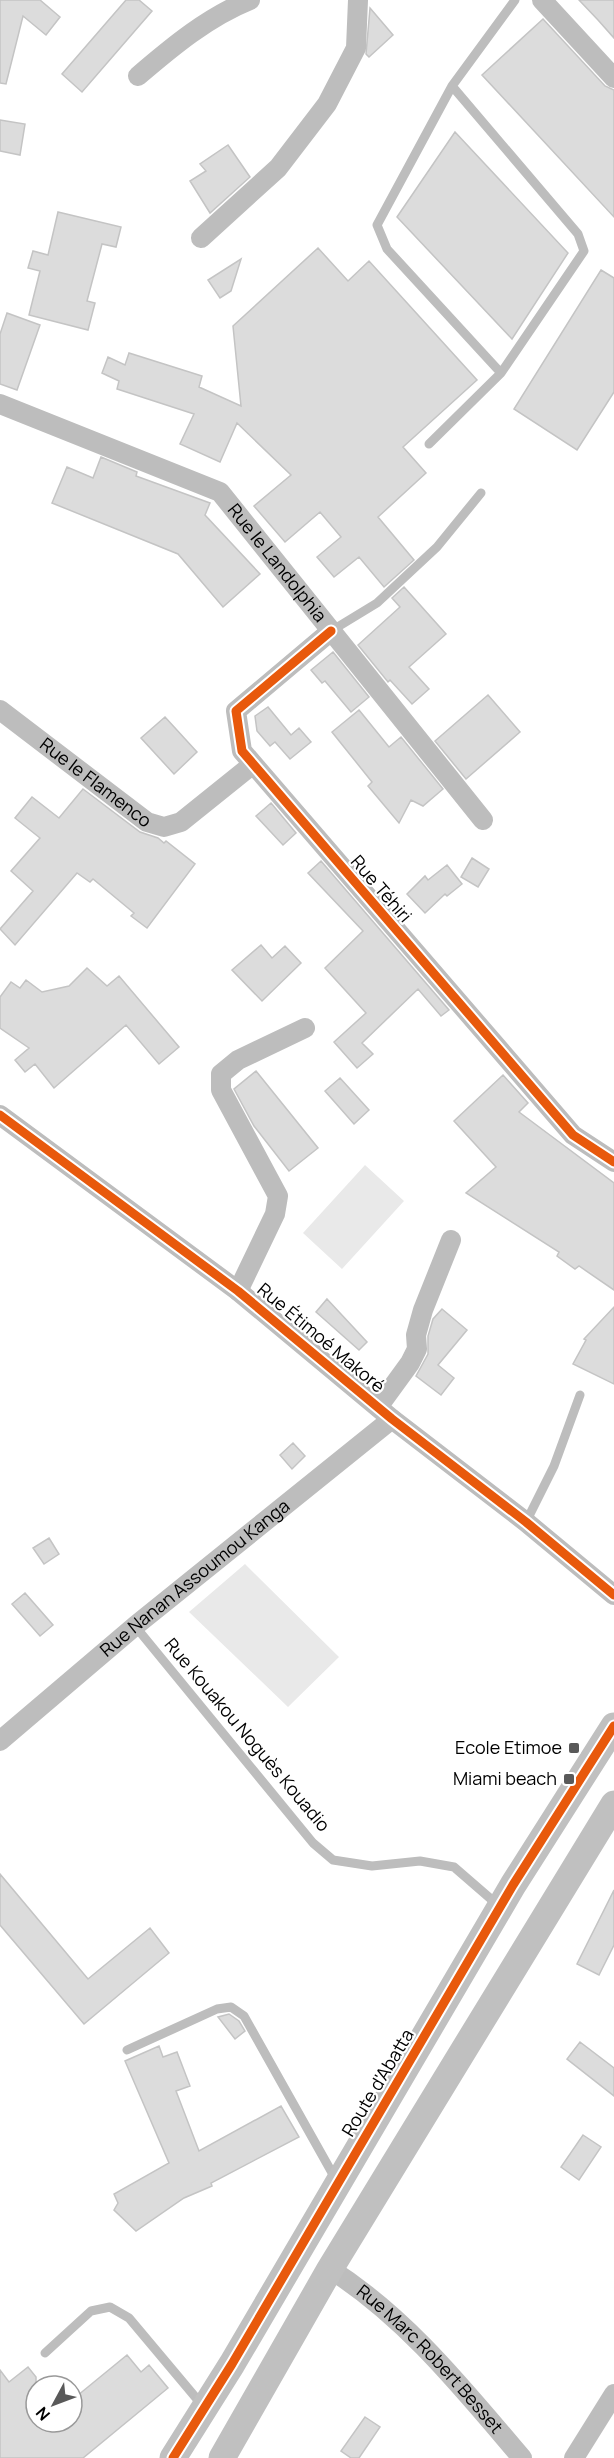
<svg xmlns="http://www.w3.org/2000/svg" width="614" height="2458" font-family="Manrope,sans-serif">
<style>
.green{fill:#e9e9e9}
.building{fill:#dcdcdc;stroke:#c4c4c4;stroke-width:1.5}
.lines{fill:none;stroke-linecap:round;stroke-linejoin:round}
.lane{stroke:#bdbdbd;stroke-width:9}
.street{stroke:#bdbdbd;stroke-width:20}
.secondary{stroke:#c0c0c0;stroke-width:27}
.cycleway-casing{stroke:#fff;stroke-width:13}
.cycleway{stroke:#e8590c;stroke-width:9}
.poi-dot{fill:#595959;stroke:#fff;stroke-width:2}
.labels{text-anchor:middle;stroke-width:4.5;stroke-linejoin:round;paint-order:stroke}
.street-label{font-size:18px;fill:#000;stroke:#fff}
.poi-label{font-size:18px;fill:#000;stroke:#fff;text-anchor:end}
</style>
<rect width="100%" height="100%" fill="#fff"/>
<path class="green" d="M365 1165 404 1201 342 1269 303 1233Z
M245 1564 339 1657 288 1707 189 1612Z"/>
<path class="building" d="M0 0H40L60 17 46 35 23 16 6 84 0 83Z
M126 0H139L152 11 82 92 62 74Z
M579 0H614V38L598 20Z
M370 8 393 35 369 57 366 54Z
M543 19 605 86 614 90V217L482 75Z
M0 120 25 124 20 155 0 151Z
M455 132 568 253 512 339 397 217Z
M228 145 250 177 210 213 190 181 206 171 200 164Z
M58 212 121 227 116 247 102 244 87 301 95 303 88 330 29 315 40 271 28 268 33 251 48 255Z
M318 248 348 281 369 261 477 380 403 447 426 473 378 517 414 560 384 587 359 557 334 577 317 557 341 537 320 512 285 542 254 506 291 475 237 423 220 462 180 444 194 414 117 389 119 381 102 373 108 357 125 365 129 353 202 376 199 387 241 406 233 326Z
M241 259 231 291 220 298 208 280Z
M601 270 614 278V392L577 450 514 409Z
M7 313 40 325 17 390 0 384V334Z
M101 457 137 472 136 476 210 503 205 515 260 574 223 607 178 554 52 503 67 467 93 478Z
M404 587 446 634 409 667 429 689 412 704 390 680 388 682 358 645 400 607 392 598Z
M333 652 369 697 351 712 325 681 322 683 311 670Z
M488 695 520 732 466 779 435 741Z
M268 707 291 735 299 728 311 742 290 759 275 742 270 746 257 731 255 716Z
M359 710 389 747 401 737 443 789 423 806 411 800 399 823 368 786 372 782 332 732Z
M165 717 197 752 174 774 141 738Z
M83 789 140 832 158 838 164 843 166 841 195 864 147 928 131 916 134 913 93 879 90 882 77 873 15 945 0 929 33 891 11 871 40 838 15 818 32 797 59 818Z
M271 803 296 833 283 845 256 816Z
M472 858 489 869 478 887 461 877Z
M321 861 449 1010 441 1016 418 989 362 1043 373 1054 357 1068 334 1042 366 1013 325 968 363 931 308 873Z
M447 865 462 884 447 896 445 894 425 913 407 894 425 876 428 880Z
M261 945 272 958 285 946 301 963 262 1001 232 970Z
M87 968 107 986 119 976 179 1047 159 1064 126 1025 54 1088 35 1064 25 1072 15 1060 29 1048 0 1028V997L11 982 20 988 26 980 42 992 69 986Z
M256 1071 318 1148 289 1171 254 1126 234 1089Z
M503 1075 528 1103 519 1112 614 1183V1290L579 1266 575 1269 557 1256 559 1252 466 1193 496 1167 454 1121Z
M340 1078 369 1110 354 1124 325 1091Z
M327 1299 367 1342 359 1350 316 1312Z
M614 1307V1384L573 1364 586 1340 584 1339Z
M442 1309 467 1330 438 1365 454 1378 441 1395 416 1376 428 1354V1336L433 1319Z
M293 1443 305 1456 292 1469 280 1455Z
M49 1538 59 1554 44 1564 33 1548Z
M25 1593 53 1625 40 1636 12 1604Z
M0 1874 88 1979 150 1928 169 1953 84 2024 0 1925Z
M614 1890V1945L599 1975 577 1964Z
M229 2014 239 2021 245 2031 235 2039 218 2017Z
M580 2042 614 2068V2096L567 2059Z
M159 2046 163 2057 177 2052 190 2086 176 2091 199 2151 281 2106 299 2137 211 2183 212 2186 184 2198 136 2231 114 2210 118 2203 114 2194 169 2163 125 2061Z
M583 2135 601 2147 579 2180 561 2167Z
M127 2355 141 2372 149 2365 168 2388 83 2458H0V2370L9 2382 28 2367 36 2377V2422H72V2400Z
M365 2417 380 2427 359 2458H351L341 2451Z"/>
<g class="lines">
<path class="lane" d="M452 86 578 234 584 251 501 373
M429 444 501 373 387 249 377 225 452 86 515 0
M331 631 377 603 437 547 481 493
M526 1522 554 1466 580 1395
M135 1626 313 1843 333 1860 372 1866 420 1861 454 1867 499 1906
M127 2050 217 2009 231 2007 244 2016 335 2178
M45 2353 91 2311 110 2307 129 2318 202 2405"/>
<g class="street">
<path d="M542 0 614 78"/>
<path d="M138 76C173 46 208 17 250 0"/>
<path d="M201 238 278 168 327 104 356 48 358 0"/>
<path id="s1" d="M0 404 220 492 483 820"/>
<path d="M331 631 236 711 242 751 573 1135 614 1162"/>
<path id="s2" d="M0 710 147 822 164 827 181 822 252 765"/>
<path d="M0 1115 238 1291 392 1419 526 1522 614 1595"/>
<path d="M238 1291 275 1214 278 1196 221 1090V1074L238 1060 305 1028"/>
<path d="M378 1407 410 1363 417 1349 416 1335 423 1310 451 1240"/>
<path id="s3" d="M0 1741 135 1626 392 1419"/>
<path id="s4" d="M330 2269C406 2317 464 2390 522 2458"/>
<path d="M574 2458 614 2394"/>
</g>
<path class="secondary" d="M173 2458 232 2364 513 1885 614 1726
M222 2458 330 2269 614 1804"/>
<g class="cycleway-casing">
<path id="cycleway" d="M331 631 236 711 242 751 573 1135 614 1162
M0 1115 238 1291 392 1419 526 1522 614 1595
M173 2458 232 2364 513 1885 614 1726"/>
</g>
<use href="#cycleway" class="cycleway"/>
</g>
<g class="poi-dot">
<rect x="568" y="1742" width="12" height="12" rx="3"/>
<rect x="563" y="1773" width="12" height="12" rx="3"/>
</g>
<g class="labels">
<g class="street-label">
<text dy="6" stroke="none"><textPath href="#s1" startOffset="328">Rue le Landolphia</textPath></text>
<text dy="6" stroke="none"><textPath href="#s2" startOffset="120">Rue le Flamenco</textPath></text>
<text transform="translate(381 889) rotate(49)" y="6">Rue Téhiri</text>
<text transform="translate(321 1338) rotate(40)" y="6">Rue Étimoé Makoré</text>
<text dy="6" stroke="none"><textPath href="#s3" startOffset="254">Rue Nanan Assoumou Kanga</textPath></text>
<text transform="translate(247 1735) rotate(50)" y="6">Rue Kouakou Noguès Kouadio</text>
<text transform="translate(378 2083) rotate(-59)" y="6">Route d'Abatta</text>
<text dy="6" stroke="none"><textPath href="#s4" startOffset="135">Rue Marc Robert Besset</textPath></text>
</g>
<g class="poi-label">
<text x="562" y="1754">Ecole Etimoe</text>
<text x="557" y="1785">Miami beach</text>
</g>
</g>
<g transform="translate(54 2404) rotate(229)"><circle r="28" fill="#ffffff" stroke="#999999" stroke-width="1.5"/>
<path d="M0-4.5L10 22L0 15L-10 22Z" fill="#595959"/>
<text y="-9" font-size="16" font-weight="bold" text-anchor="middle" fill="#000000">N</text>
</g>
</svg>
